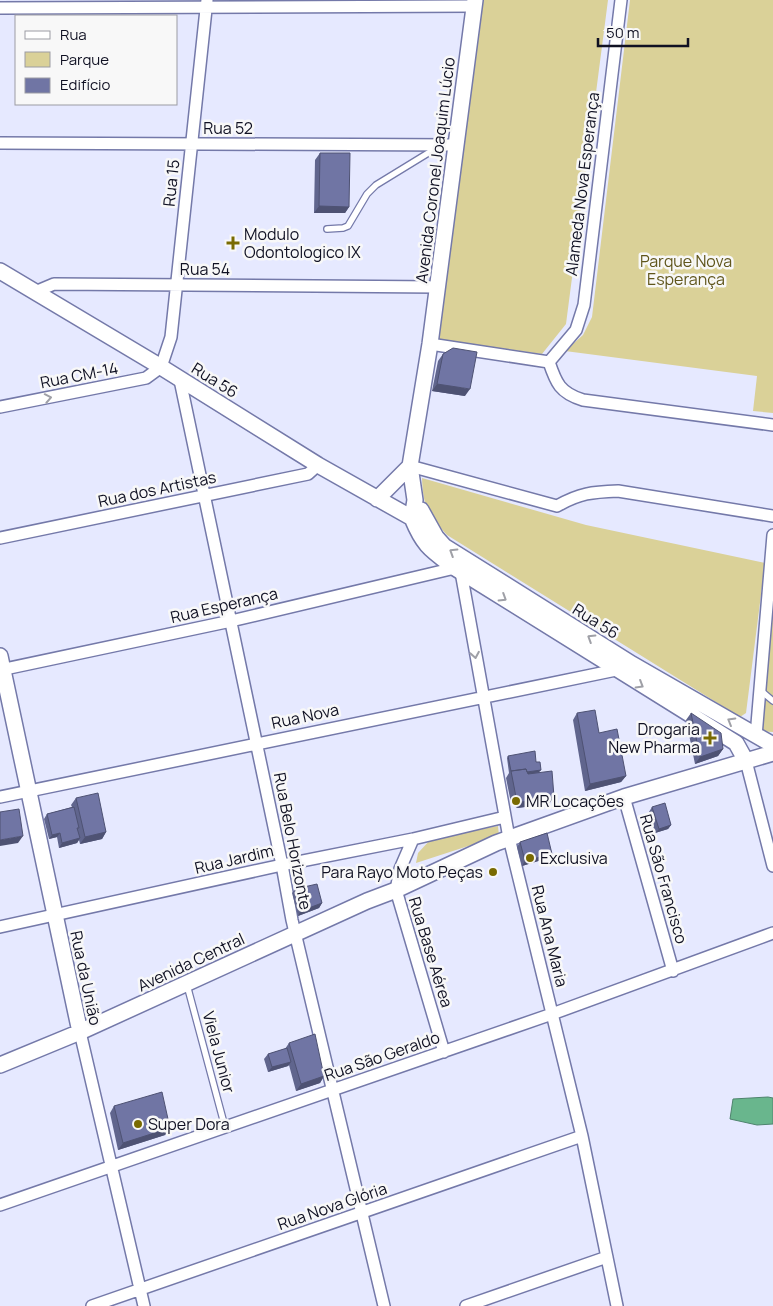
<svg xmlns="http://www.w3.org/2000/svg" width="773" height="1306" font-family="Manrope,sans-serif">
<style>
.green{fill:#dad198}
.water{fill:#69b68d;stroke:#4e846d}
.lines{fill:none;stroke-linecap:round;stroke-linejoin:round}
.service-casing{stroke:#7479a9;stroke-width:8}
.minor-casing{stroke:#7479a9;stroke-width:14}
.tertiary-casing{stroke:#7479a9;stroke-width:18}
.service{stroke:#fff;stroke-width:5.5}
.minor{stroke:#fff;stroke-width:11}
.tertiary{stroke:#fff;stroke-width:15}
.wall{fill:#60658d}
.shaded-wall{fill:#4e5273}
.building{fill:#7075a4;stroke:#4e5273}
.oneway{stroke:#9fa0a7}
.poi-dot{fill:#796a01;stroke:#f8f8f8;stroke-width:2}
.labels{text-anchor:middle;stroke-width:5;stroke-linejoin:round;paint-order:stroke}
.street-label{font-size:16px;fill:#101123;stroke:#f8f8f8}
.poi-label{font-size:16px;fill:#101123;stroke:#f8f8f8;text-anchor:start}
.park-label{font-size:16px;fill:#60561c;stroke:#f8f8f8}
</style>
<rect width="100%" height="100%" fill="#e6e9ff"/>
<path class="green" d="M479 0H608L566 324 542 354 433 339Z
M630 0H773V413L753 411 757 376 565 351 583 335 592 317Z
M422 478 586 525 765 563 746 713 740 717 447 535C428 514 423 507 422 478Z
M773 584V732L759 731Z
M498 826 499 836 416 863 418 853 431 839Z"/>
<path class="water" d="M768 1097 773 1098V1124L757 1125 730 1119 733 1099Z"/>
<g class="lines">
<g class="service-casing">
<path id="service" d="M327 229 343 228 348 226 367 194 376 185 438 147
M760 690 773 701
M187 985 225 1127"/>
</g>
<g class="minor-casing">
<path id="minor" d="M0 8 474 6
M0 143 455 145
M35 292 54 284 437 287
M430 344 549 362C556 383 560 393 583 400L773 425
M549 362 576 330 584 305 621 0
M180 380 282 865 292 920 384 1306
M0 407 146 378 161 367 171 337 207 0
M410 466 557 506C580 493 592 492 618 491L773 516
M0 538 308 474 318 465
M461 572 509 838 582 1136 617 1306
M0 670 231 621 455 568
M756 736 773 535
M746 761 773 866
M0 797 616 670
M624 797 673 971
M413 839 400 869 396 890 444 1052
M0 927 282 865 413 839 505 817
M80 1032 144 1306
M0 1205 552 1014 773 933
M92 1306 582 1136
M466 1306 607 1257"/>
</g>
<g class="tertiary-casing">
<path id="tertiary" d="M0 271 161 367 318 465 412 518 424 517
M377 499 410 466
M421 510 436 537 444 546 632 664 773 745
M412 518 415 500 410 466 430 344 475 0
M412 518C424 547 431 550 455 568L736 743 746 761
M0 656 80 1032
M0 1065 80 1032 367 901 396 890 496 843 624 797 773 753"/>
</g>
<use href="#service" class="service"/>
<use href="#minor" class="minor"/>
<use href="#tertiary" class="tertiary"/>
</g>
<path class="wall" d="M320 153 349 207 345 213H314L315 160Z
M443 354 465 396 432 391 438 361Z
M577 713 626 776 621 782 585 791 573 720Z
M691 713 723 749 718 756 695 764 686 720Z
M508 756 536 762 541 770 539 772 549 804 517 808 511 803 506 778 509 773 507 758Z
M76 798 106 832 102 839 80 844 79 840 77 843 59 848 57 837 49 839 44 819 47 814 72 807 71 805Z
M652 807 671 825 668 829 655 833 649 812Z
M520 842 548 858 522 866 517 847Z
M295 889 322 903 319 908 298 916 292 893Z
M289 1043 324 1076 320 1083 296 1091 289 1065 288 1066 268 1072 264 1059 268 1054 285 1049Z
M114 1106 170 1128 165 1135 118 1150 110 1113Z"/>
<path class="shaded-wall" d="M319 206 349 207 345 213H314Z
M437 384 470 389 465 396 432 391Z
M723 749 718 756 695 764 700 757Z
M541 770 539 772 512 777V775Z
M626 776 621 782 585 791 590 784Z
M554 797 549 804 517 808 522 802Z
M671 825 668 829 655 833 659 829Z
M106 832 102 839 80 844 85 837Z
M60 833 57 837 49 839 52 835Z
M23 836 18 843 0 846V840Z
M80 838 77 843 59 848 62 843Z
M552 854 548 858 522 866 525 861Z
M322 903 319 908 298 916 301 911Z
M291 1062 288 1066 268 1072 272 1067Z
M324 1076 320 1083 296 1091 301 1084Z
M170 1128 165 1135 118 1150 123 1143Z"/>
<path class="building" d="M320 153H350L349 207 319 206Z
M453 348 477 352 470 389 437 384 443 354Z
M595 710 599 733 617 729 626 776 590 784 577 713Z
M691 713 721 733 723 749 700 757Z
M535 751 536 762H540L541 770 527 772 526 769 511 771 508 756Z
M526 769 528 774 552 771 554 797 522 802 516 797 511 771Z
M98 793 106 832 85 837 76 798Z
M665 803 671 825 659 829 652 807Z
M74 807 79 828H77L80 838 62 843 60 833 52 835 47 814Z
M19 809 23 836 0 840V812Z
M547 833 552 854 525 861 520 842Z
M317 884 322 903 301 911 295 889Z
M315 1034 324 1076 301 1084 289 1043Z
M287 1048 291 1062 272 1067 268 1054Z
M162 1092 170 1128 123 1143 114 1106Z"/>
<defs><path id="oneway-chevron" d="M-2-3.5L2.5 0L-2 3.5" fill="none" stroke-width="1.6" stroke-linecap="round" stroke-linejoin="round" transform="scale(1.25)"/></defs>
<g class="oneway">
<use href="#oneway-chevron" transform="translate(48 398) rotate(-11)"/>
<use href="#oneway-chevron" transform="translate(453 552) rotate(-148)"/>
<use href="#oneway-chevron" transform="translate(503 598) rotate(32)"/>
<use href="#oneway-chevron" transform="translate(591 638) rotate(-148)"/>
<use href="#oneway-chevron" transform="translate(475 655) rotate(80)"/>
<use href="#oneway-chevron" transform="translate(640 685) rotate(31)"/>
<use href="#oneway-chevron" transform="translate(731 721) rotate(-150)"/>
</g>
<g class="poi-dot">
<path d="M230.5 235.5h5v5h5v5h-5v5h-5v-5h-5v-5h5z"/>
<path d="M707.5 730.5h5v5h5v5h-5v5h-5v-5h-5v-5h5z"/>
<circle cx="516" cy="801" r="5"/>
<circle cx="530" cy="858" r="5"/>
<circle cx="493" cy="872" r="5"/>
<circle cx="138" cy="1124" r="5"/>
</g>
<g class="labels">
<g class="street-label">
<text x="228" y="134">Rua 52</text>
<text transform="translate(435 170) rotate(-83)" y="6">Avenida Coronel Joaquim Lúcio</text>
<text transform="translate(171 183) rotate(-84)" y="6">Rua 15</text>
<text transform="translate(582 184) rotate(-83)" y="6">Alameda Nova Esperança</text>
<text x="205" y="275">Rua 54</text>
<text transform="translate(79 375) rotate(-11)" y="6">Rua CM-14</text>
<text transform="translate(215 380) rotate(32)" y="6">Rua 56</text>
<text transform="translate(157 489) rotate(-12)" y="6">Rua dos Artistas</text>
<text transform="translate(224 605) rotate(-13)" y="6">Rua Esperança</text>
<text transform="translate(596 621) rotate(32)" y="6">Rua 56</text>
<text transform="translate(305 716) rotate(-12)" y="6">Rua Nova</text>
<text transform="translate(293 841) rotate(79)" y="6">Rua Belo Horizonte</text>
<text transform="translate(234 859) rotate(-13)" y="6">Rua Jardim</text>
<text transform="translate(664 879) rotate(74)" y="6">Rua São Francisco</text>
<text transform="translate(550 936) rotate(76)" y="6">Rua Ana Maria</text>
<text transform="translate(431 952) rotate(73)" y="6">Rua Base Aérea</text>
<text transform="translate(191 962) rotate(-25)" y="6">Avenida Central</text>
<text transform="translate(86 978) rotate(78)" y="6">Rua da União</text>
<text transform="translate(219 1052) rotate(75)" y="6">Viela Junior</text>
<text transform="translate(382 1056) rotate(-19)" y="6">Rua São Geraldo</text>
<text transform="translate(332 1206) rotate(-19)" y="6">Rua Nova Glória</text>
</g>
<g class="poi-label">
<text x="244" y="240">Modulo<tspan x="244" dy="18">Odontologico IX</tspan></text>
<text x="700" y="735" text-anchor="end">Drogaria<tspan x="700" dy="18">New Pharma</tspan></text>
<text x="526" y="807">MR Locações</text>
<text x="540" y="864">Exclusiva</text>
<text x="483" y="878" text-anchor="end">Para Rayo Moto Peças</text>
<text x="148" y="1130">Super Dora</text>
</g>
<g class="park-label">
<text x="686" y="267">Parque Nova<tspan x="686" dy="18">Esperança</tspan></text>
</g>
</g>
<rect x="15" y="15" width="162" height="90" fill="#f8f8f8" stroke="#9b9ca3"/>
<rect x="25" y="31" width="25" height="8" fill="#ffffff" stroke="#9b9ca3"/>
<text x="60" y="40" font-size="15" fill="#101123">Rua</text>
<rect x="25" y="52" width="25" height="15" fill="#dad198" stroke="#9b9ca3"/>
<text x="60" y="65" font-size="15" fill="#101123">Parque</text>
<rect x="25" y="78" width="25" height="15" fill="#7075a4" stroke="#9b9ca3"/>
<text x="60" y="90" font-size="15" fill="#101123">Edifício</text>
<path d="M598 38v8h90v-8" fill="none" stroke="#101123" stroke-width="2.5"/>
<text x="606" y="38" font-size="15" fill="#101123" stroke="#f8f8f8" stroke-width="4" paint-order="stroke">50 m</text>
</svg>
